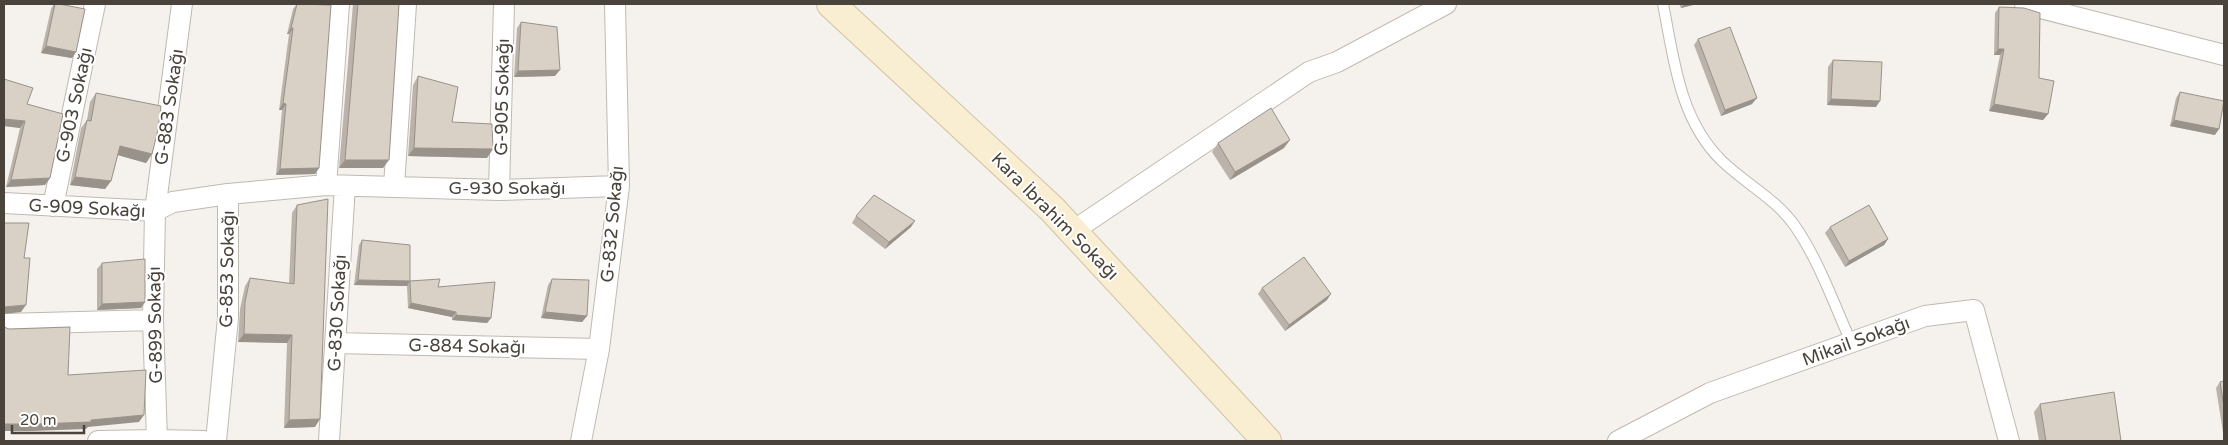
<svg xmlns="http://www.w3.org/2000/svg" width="2228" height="445" font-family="'Varela Round',sans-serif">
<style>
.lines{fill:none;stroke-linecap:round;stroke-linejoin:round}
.lane-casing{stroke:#c0b9b0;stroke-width:12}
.street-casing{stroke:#c0b9b0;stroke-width:22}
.secondary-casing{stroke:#d0c2a1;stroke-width:30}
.lane{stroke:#fff;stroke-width:10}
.street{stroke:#fff;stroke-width:20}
.secondary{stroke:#faeed2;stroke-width:28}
.wall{fill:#bbb3aa}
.shaded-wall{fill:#98928b}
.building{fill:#d9d0c6;stroke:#98928b}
.labels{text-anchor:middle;stroke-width:4;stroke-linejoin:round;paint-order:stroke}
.street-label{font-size:18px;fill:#49433b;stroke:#fff}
</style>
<rect width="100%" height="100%" fill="#f5f2ed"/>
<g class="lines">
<g class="lane-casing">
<path id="lane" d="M1663 4C1674 59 1679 119 1722 161 1746 184 1776 199 1795 226 1819 261 1834 304 1851 342"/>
</g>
<g class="street-casing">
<path id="street" d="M2025 4 2224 55
M326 185 339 4
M394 186 406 4
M499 190 504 4
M4 203 155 211 173 202 228 194
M53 206 95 4
M1073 231 1309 72 1337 62 1446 4
M4 324 153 320
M335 343 599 349
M157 440 153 320 155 211 182 4
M98 441 157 440 204 441
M216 441 228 318V194L326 185 499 190 619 186
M329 441 345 186
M581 441 599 349 619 186 615 4
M1618 441 1710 393 1925 316 1974 310 2009 441"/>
</g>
<g class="secondary-casing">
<path id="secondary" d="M831 4 1052 209 1267 441"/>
</g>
<use href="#lane" class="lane"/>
<use href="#street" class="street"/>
<use href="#secondary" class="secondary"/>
</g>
<path class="wall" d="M54 4H59L76 52 72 58 41 53 51 9Z
M297 4 319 168 315 174 276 175 282 110H279L289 34H287L293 9Z
M353 4H399L383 168H339Z
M1679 4H1697L1681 8Z
M1999 7 2039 78 2048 114 2043 120 1989 111 2000 55H1994L1995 13Z
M521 22 555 76 514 77 517 28Z
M1698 39 1752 104 1721 116 1694 45Z
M1833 60 1876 107 1827 105 1828 67Z
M418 76 452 122 487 158 408 156 413 85Z
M4 79 27 104 50 178 45 185 6 187 20 128 4 126Z
M2180 92 2215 135 2170 126 2176 98Z
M96 93 152 154 146 163 118 155 111 181 105 189 70 185 81 128 87 120 90 102Z
M1218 143 1284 148 1230 180 1212 152Z
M297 205 315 427 284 428 287 343 238 342 240 309 245 286 250 278 289 283 292 213Z
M856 216 911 227 885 249 852 223Z
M1830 227 1888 239 1884 245 1845 267 1825 233Z
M362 240 410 281 438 287 491 318 487 323 452 320V317L408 308 407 286 354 285 359 245Z
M102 263 145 302 141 308 97 310V269Z
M552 279 587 316 582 322 541 318 548 285Z
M1262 288 1327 300 1285 331 1258 294Z
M2224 381V439L2216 388 2220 382Z
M2040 404 2121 441H2039L2034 412Z"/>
<path class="shaded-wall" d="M1684 4H1697L1681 8Z
M291 28H293L289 34H287Z
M46 46 76 52 72 58 41 53Z
M1998 49H2004L2000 55H1994Z
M560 70 555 76 514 77 518 71Z
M1757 98 1752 104 1721 116 1725 110Z
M1831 99 1880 101 1876 107 1827 105Z
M283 103 286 104 282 110H279Z
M1994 104 2048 114 2043 120 1989 111Z
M4 119 25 121 20 128 4 126Z
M2174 120 2219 129 2215 135 2170 126Z
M1290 140 1284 148 1230 180 1235 172Z
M120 146 152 154 146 163 114 154Z
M414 148 493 149 487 158 408 156Z
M345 160H389L383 168H339Z
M319 168 315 174 276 175 280 169Z
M75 177 111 181 105 189 70 185Z
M50 178 45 185 6 187 11 180Z
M915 221 911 227 885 249 889 242Z
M1888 239 1884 245 1845 267 1849 261Z
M358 280 410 281 407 286 354 285Z
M1331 294 1327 300 1285 331 1289 325Z
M145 302 141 308 97 310 102 304Z
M411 303 456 312 452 317 408 308Z
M26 305 21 312 4 314V307Z
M545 312 587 316 582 322 541 318Z
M456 315 491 318 487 323 452 320Z
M244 334 292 335 287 343 238 342Z
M144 415 139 422 88 427 86 429 32 431H4V424L91 420Z
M320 419 315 427 284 428 289 420Z"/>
<path class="building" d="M55 4H59L85 9 76 52 46 46Z
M297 4 331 5 319 168 280 169 286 104 283 103 293 28H291Z
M358 4H399L389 160H345Z
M1999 7 2024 8 2040 13 2039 78 2054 81 2048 114 1994 104 2004 49H1998Z
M521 22 557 27 560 70 518 71Z
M1730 27 1757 98 1725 110 1698 39Z
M1833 60 1882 62 1880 101 1831 99Z
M418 76 458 87 452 122 492 124 493 149 414 148Z
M4 79 33 88 27 104 63 114 50 178 11 180 25 121 4 119Z
M2180 92 2224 101 2219 129 2174 120Z
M96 93 161 106 158 130 152 154 120 146 111 181 75 177 87 120 91 121Z
M1271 108 1290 140 1235 172 1218 143Z
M874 195 915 221 889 242 856 216Z
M328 199 320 419 289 420 292 335 244 334 245 302 250 278 294 284 297 205Z
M1869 205 1888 239 1849 261 1830 227Z
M4 223H29L24 258H30L26 305 4 307Z
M362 240 410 245V281L358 280Z
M1304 257 1331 294 1289 325 1262 288Z
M145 259V302L102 304V263Z
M440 279 438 287 495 282 491 318 456 315V312L411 303 410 281Z
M552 279 589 280 587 316 545 312Z
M4 327 9 329 70 327 68 375 146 370 144 415 91 420V422L37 424H4Z
M2224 381V407L2220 382Z
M2114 392 2121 441H2046L2040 404Z"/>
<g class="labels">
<g class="street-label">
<text transform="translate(502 97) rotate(-89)" y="6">G-905 Sokağı</text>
<text transform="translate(74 105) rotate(-78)" y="6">G-903 Sokağı</text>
<text transform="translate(169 107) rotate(-82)" y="6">G-883 Sokağı</text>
<text x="507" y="194">G-930 Sokağı</text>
<text transform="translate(87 208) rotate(3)" y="6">G-909 Sokağı</text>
<text transform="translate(1055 216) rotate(45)" y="6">Kara İbrahim Sokağı</text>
<text transform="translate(612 224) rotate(-85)" y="6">G-832 Sokağı</text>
<text transform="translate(227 269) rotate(-89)" y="6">G-853 Sokağı</text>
<text transform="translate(337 313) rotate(-87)" y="6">G-830 Sokağı</text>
<text transform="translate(155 325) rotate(-91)" y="6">G-899 Sokağı</text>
<text transform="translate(1856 341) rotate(-20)" y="6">Mikail Sokağı</text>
<text transform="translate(467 346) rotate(1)" y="6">G-884 Sokağı</text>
</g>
</g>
<rect width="2228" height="445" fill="none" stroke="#49433b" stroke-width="10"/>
<path d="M12 425v8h72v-8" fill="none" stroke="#49433b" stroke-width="2.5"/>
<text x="20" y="425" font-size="15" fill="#49433b" stroke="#ffffff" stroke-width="4" paint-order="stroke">20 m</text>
</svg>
